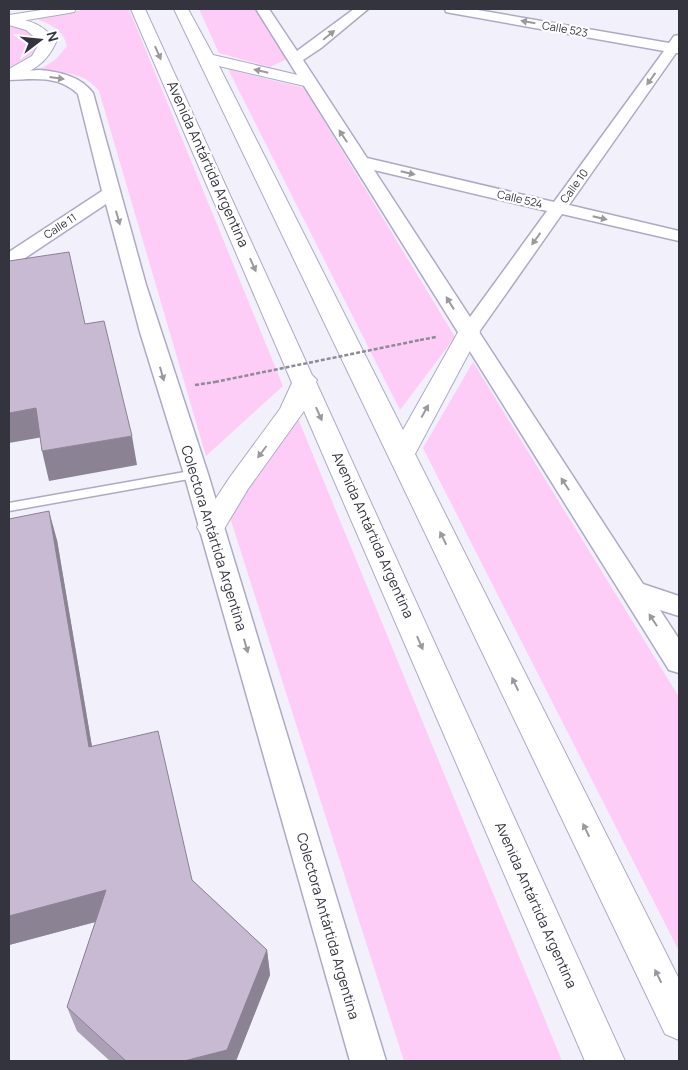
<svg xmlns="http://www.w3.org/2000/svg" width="688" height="1070" font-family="Manrope,sans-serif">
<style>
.green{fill:#fdcdf7}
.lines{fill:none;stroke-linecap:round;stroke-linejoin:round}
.lane-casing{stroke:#acabc4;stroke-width:3}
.street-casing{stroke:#acabc4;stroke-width:3}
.secondary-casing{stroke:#acabc4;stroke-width:2}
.primary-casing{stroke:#acabc4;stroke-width:2}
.path{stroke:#8c8b96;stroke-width:2.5;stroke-dasharray:4 2;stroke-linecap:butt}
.lane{fill:#fff;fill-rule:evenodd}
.street{fill:#fff;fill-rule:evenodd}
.secondary{fill:#fff;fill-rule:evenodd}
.primary{fill:#fff;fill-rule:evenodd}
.path-bridge{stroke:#8c8b96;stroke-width:2.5;stroke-dasharray:4 2;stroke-linecap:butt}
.wall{fill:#aba0b5}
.shaded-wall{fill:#8b8293}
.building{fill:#c7bad2;stroke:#8b8293}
.oneway{fill:#9a9a9e}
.labels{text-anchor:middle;stroke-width:4.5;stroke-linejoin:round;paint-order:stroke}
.far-street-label{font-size:11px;fill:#34343e;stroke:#fff}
.street-label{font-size:14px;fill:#34343e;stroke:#fff}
</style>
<rect width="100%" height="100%" fill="#f1f0fb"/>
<path class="green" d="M87 9H129L283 386 206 456 99 91C84 71 60 72 38 71L56 59 67 46C63 29 51 25 37 19Z
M199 9H257L287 59 270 67 219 53Z
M9 25C22 28 36 32 39 46L33 56 9 68Z
M228 69 304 88 455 337 400 410Z
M473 362 679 697V951L423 448Z
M295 411 562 1061H404L222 493Z"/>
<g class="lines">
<g class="lane-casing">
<path id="lane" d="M196 470 200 471 202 474 200 477 9 511V503Z"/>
</g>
<g class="street-casing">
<path id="street" d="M256 9H269L297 51 354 9H368L321 48 303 60 367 158 554 202 664 51 451 13 446 12 445 9H472L669 43 674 36 679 35V53H676L569 205 679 231V241L562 214 479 332 643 584 679 596V616L660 610 679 639V673L669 670ZM374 170 547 211 470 317Z
M40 70C60 72 80 76 93 93L146 285 208 474 386 1061H350L184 474 140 332 106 204 16 264 9 266V252L102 191 78 94C59 75 33 79 9 80V72Z"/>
</g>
<g class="secondary-casing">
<path id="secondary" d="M9 17C29 20 44 24 56 42 47 63 31 73 9 79V69L32 56 40 42 26 30 9 25Z"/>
</g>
<g class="primary-casing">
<path id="primary" d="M48 9H76L74 12 69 13 9 23V15Z
M131 9H145L312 375 317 380 316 382 625 1061H585L304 411 248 489 221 534 211 537 201 534 197 527 230 477 280 409 292 383Z
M174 9H188L213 55 315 79 317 82 315 85 309 87 219 66 403 430 461 327 469 325 477 327 480 332 415 454 679 979V1040L665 1034Z"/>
</g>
<path class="path" d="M420 340 436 337
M195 385 215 382"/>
<use href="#lane" class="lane"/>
<use href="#street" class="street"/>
<use href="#secondary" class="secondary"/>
<use href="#primary" class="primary"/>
<path class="path-bridge" d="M215 382 420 340"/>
</g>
<path class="wall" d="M9 519 57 540 92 747 192 880 267 950 270 975 236 1061H110L77 1031 67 1007 95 922 9 945Z"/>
<path class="shaded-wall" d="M36 408 43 437 9 443V413Z
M132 436 137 465 49 481 42 451Z
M49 511 57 540 97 776 89 747Z
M106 890 114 917 9 945V916Z
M267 950 270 975 236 1061H184Z"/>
<path class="building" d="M69 252 85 324 104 321 132 436 42 451 36 408 9 413V261Z
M49 511 89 747 158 731 192 880 267 950 227 1050 184 1061H126L67 1007 106 890 9 916V519Z"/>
<defs><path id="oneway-solid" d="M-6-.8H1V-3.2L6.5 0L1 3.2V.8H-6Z" transform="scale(1.25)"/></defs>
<g class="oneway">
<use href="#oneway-solid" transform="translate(528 22) rotate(-170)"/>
<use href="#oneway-solid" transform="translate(329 35) rotate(-39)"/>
<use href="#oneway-solid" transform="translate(158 53) rotate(66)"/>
<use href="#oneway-solid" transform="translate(261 71) rotate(-167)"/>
<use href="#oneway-solid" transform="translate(57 78) rotate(8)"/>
<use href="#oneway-solid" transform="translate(651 79) rotate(126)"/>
<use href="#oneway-solid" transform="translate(343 136) rotate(-123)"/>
<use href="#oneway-solid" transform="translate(408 173) rotate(13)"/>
<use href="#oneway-solid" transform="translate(118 218) rotate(74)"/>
<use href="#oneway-solid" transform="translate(600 218) rotate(13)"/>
<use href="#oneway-solid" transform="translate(536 239) rotate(126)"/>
<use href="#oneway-solid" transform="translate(253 265) rotate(66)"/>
<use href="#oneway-solid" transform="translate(450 303) rotate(-122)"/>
<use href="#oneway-solid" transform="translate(162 374) rotate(74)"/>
<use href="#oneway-solid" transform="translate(425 411) rotate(-61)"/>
<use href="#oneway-solid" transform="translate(319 414) rotate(66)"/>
<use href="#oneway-solid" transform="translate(262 452) rotate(127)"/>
<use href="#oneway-solid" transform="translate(565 484) rotate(-123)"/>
<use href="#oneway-solid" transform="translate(443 538) rotate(-116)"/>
<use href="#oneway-solid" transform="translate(653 620) rotate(-123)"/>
<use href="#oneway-solid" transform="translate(420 643) rotate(66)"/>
<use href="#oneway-solid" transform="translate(246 646) rotate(74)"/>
<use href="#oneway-solid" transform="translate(515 684) rotate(-116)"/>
<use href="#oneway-solid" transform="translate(586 830) rotate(-116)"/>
<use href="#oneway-solid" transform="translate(658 976) rotate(-116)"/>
</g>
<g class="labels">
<g class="far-street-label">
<text transform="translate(565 29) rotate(10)" y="4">Calle 523</text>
<text transform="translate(574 186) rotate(-54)" y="4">Calle 10</text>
<text transform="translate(520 199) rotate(13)" y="4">Calle 524</text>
<text transform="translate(60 226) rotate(-33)" y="4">Calle 11</text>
</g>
<g class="street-label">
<text transform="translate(208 164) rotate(66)" y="5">Avenida Antártida Argentina</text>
<text transform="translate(373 535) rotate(66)" y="5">Avenida Antártida Argentina</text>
<text transform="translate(214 538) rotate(73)" y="5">Colectora Antártida Argentina</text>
<text transform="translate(536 905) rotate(66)" y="5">Avenida Antártida Argentina</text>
<text transform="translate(328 926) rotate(74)" y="5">Colectora Antártida Argentina</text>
</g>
</g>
<rect width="688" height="1070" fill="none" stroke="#34343e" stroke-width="20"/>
<g transform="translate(40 40) rotate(74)" stroke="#ffffff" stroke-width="4" paint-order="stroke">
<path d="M0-4L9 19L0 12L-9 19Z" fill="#34343e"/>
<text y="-8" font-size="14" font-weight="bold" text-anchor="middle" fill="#34343e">N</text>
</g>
</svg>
